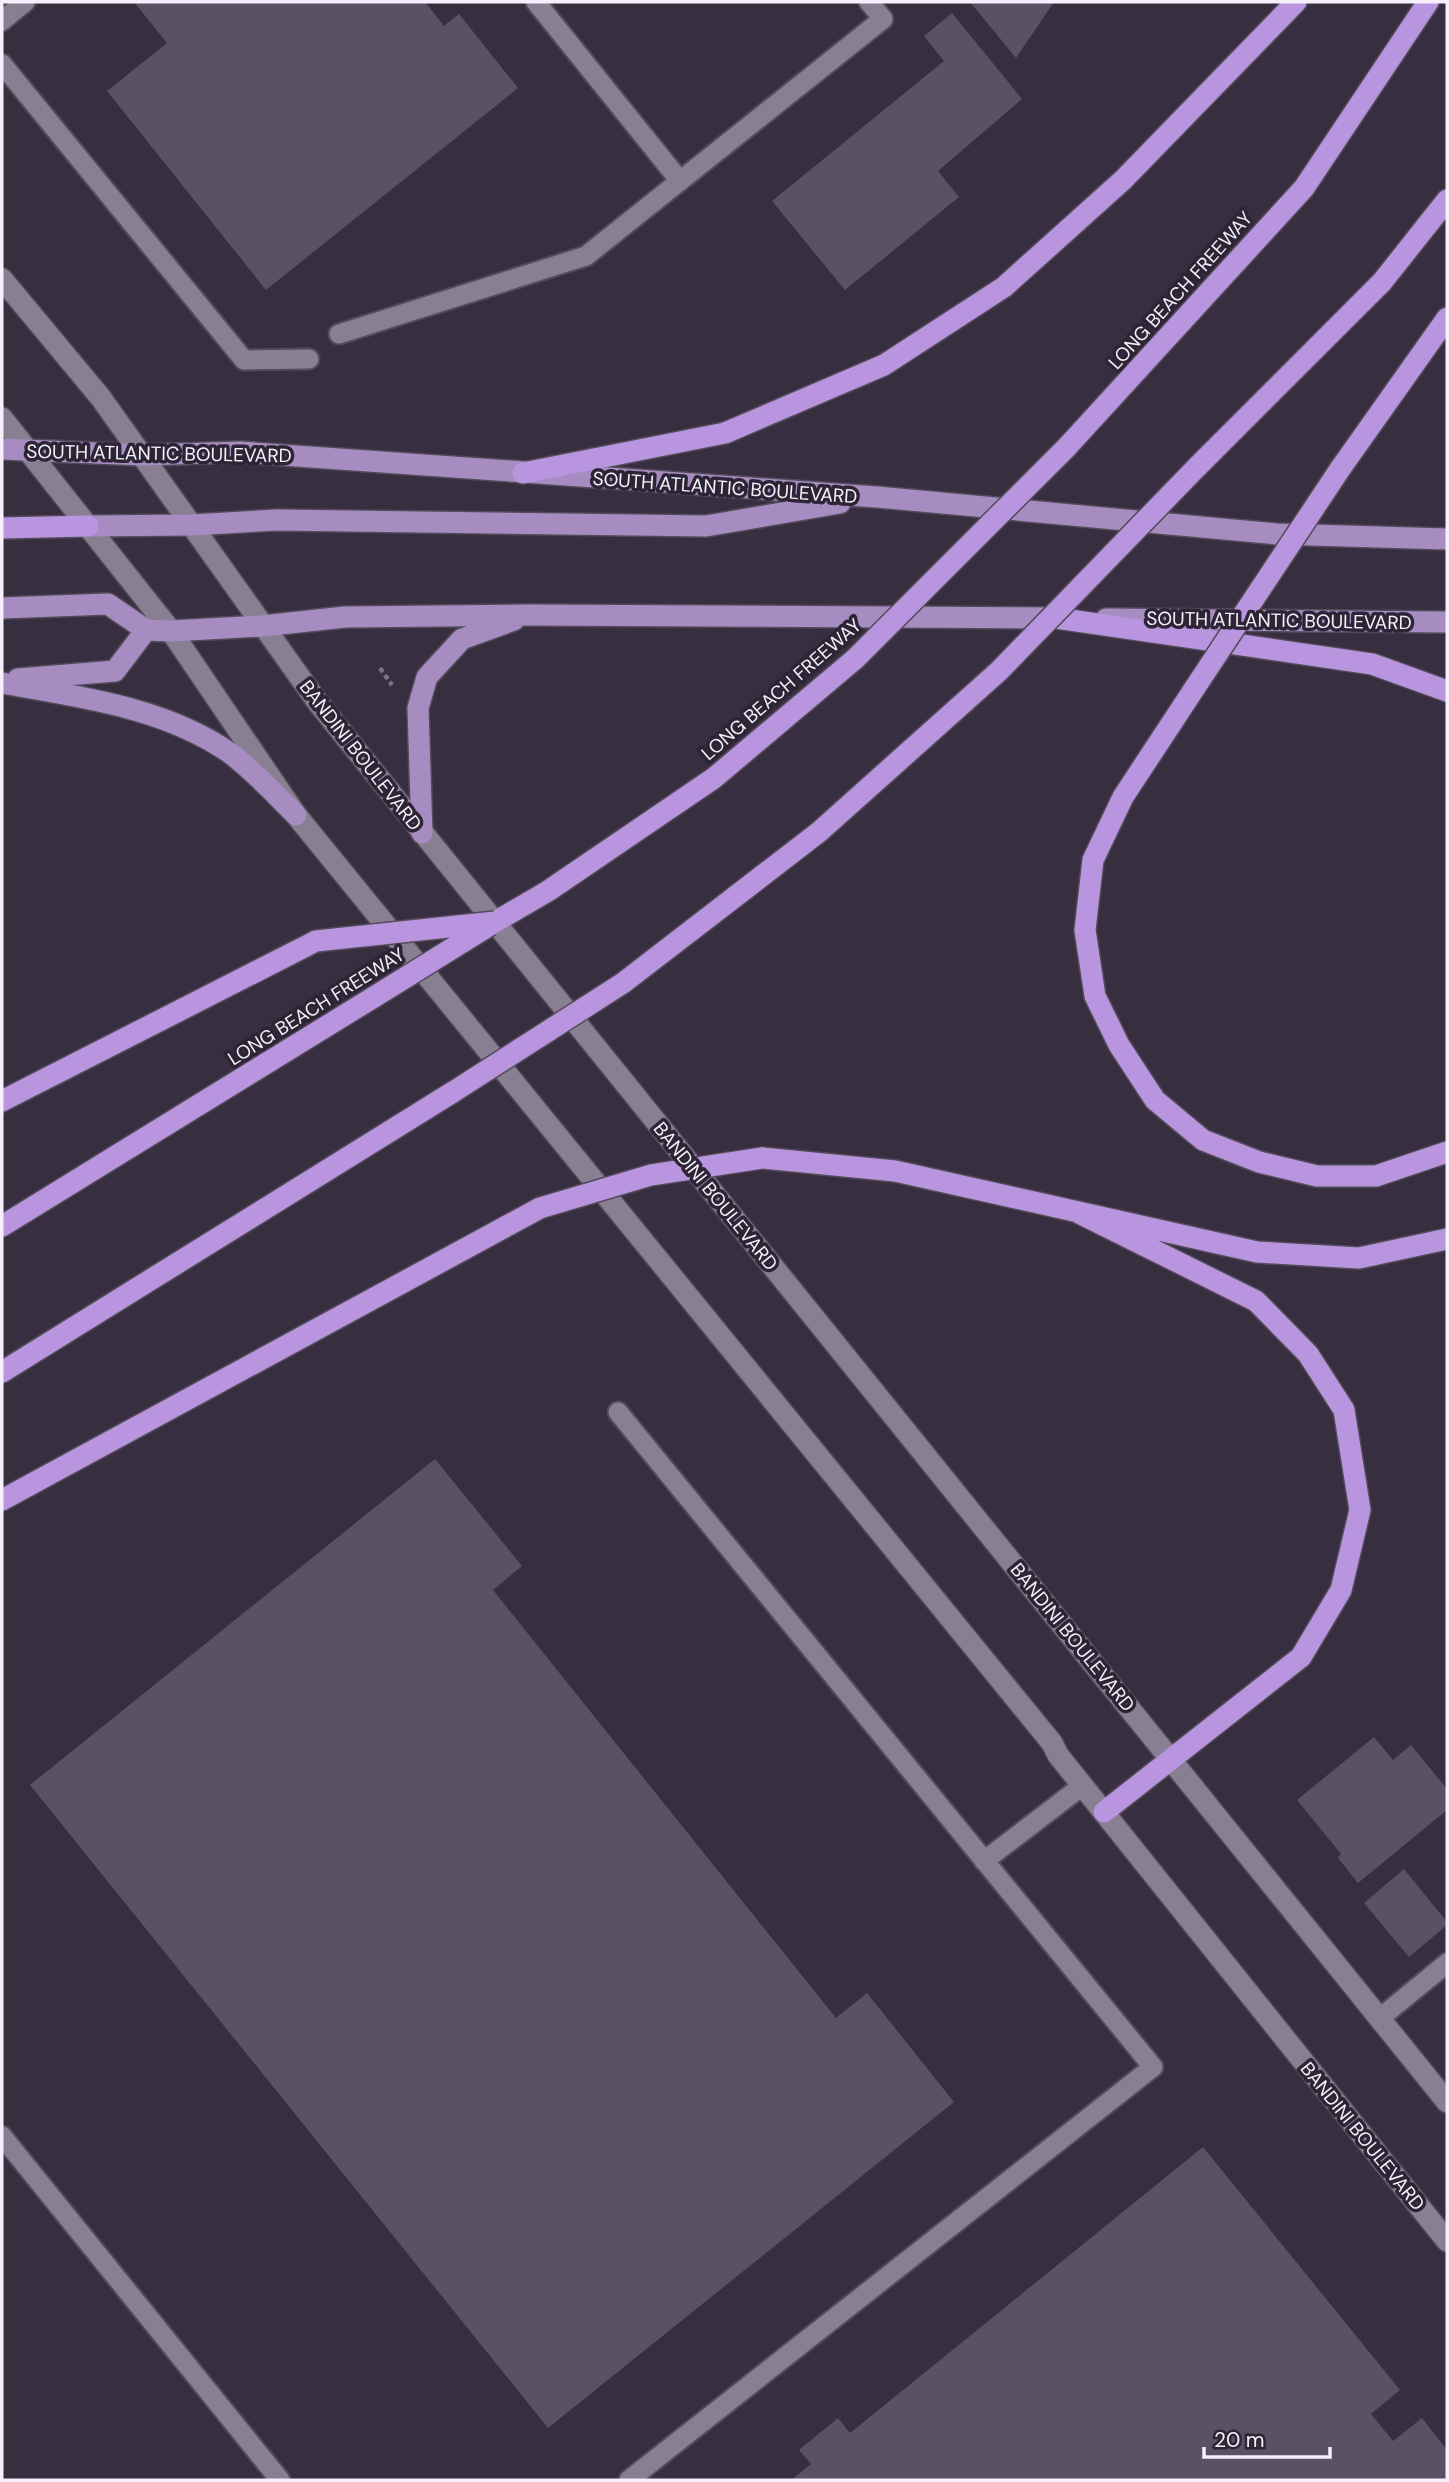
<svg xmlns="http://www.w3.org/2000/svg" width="1449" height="2482" font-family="'DM Sans',sans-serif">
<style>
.building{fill:#5a5164}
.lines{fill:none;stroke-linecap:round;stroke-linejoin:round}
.lane-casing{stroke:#524b59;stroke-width:23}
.secondary-casing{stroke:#524b59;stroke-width:24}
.primary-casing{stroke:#524b59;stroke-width:24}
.highway-casing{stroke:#524b59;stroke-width:24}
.path{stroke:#7a7382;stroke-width:4.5;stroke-dasharray:5 3.5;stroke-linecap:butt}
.lane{stroke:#897f93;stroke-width:19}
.secondary{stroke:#897f93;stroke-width:21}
.primary{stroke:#a68cc1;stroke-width:21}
.highway{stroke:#ba95df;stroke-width:21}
.highway-bridge-casing{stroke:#524b59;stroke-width:24;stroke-linecap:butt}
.highway-bridge{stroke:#ba95df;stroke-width:21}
.labels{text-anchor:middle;stroke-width:7;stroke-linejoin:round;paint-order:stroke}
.street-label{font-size:19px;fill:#f5f0fb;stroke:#2d2535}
</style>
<rect width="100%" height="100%" fill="#372f40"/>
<path class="building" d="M134 2H425L444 26 459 14 518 88 266 290 107 91 167 43Z
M970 2H1054L1016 58Z
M952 13 1022 99 938 171 959 197 845 290 772 201 944 61 924 36Z
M435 1459 522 1566 493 1590 836 2018 867 1993 954 2102 548 2428 30 1785Z
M1374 1737 1393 1760 1411 1745 1447 1789V1810L1358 1883 1338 1858 1341 1854 1297 1800Z
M1404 1869 1447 1922V1925L1409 1957 1364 1903Z
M1203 2147 1400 2390 1371 2414 1393 2441 1422 2418 1447 2450V2480H791L811 2464 799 2450 838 2418 850 2433Z"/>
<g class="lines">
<g class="lane-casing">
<path id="lane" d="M536 2 680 181
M2 21 25 2
M2 64 244 360 309 359
M339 334 586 256 883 19 869 2
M618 1412 1153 2067 629 2480
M984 1861 1082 1786
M1380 2018 1447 1963
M2 2136 280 2480"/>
</g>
<g class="secondary-casing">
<path id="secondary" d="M2 279 101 398 319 704 1447 2102
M2 418 171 631 296 815 1052 1743 1058 1755 1447 2241"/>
</g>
<g class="primary-casing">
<path id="primary" d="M2 449 142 455 241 452 877 497 1277 534 1447 539
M88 526 191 525 277 520 706 526 840 503
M2 608 108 604 146 630 171 631 262 626 345 617 529 615 1064 618
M1106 619 1447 622
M18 679 115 671 146 630
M2 683C79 697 164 707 230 753 254 771 275 794 296 815
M422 833 418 708 427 677 462 639 514 620"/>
</g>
<g class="highway-casing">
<path id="highway" d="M1067 447 1304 188 1428 2
M1196 468 1382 282 1447 200
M1340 469 1447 318
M523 473 725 433 884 365 1004 287 1123 180 1296 2
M2 528 88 526
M1056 618 1372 664 1447 691
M1200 680 1123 797 1093 860 1085 930 1095 996 1119 1045 1155 1100 1203 1140 1259 1162 1317 1176H1376L1447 1152
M495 922 548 891 714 778 855 659
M623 983 819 832 999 671
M2 1101 316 941
M762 1158 895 1171 1257 1252 1359 1258 1447 1239
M1079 1213 1256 1301 1308 1354 1344 1410 1360 1510 1341 1590 1301 1657 1104 1812
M2 1226 374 997
M2 1372 453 1092
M2 1500 540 1208"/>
</g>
<path class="path" d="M380 668 392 685"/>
<use href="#lane" class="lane"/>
<use href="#secondary" class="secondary"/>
<use href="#primary" class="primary"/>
<use href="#highway" class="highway"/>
<g class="highway-bridge-casing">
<path id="highway-bridge" d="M855 659 1067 447
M999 671 1196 468
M1200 680 1340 469
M316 941 495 922
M374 997 490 925
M453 1092 623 983
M540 1208 651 1175 762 1158"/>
</g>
<use href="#highway-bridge" class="highway-bridge"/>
</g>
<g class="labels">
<g class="street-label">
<text transform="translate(1180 290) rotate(-48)" y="7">LONG BEACH FREEWAY</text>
<text transform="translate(159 453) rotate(1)" y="7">SOUTH ATLANTIC BOULEVARD</text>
<text transform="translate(725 487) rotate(4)" y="7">SOUTH ATLANTIC BOULEVARD</text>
<text transform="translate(1279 620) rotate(1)" y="7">SOUTH ATLANTIC BOULEVARD</text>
<text transform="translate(781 689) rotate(-41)" y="7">LONG BEACH FREEWAY</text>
<text transform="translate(361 755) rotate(52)" y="7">BANDINI BOULEVARD</text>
<text transform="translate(316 1006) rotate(-32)" y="7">LONG BEACH FREEWAY</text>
<text transform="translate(716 1196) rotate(51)" y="7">BANDINI BOULEVARD</text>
<text transform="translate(1073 1637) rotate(51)" y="7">BANDINI BOULEVARD</text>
<text transform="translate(1363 2136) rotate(51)" y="7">BANDINI BOULEVARD</text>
</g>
</g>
<rect width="1449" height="2482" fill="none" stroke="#f5f0fb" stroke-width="7"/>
<path d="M1204 2447v10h126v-10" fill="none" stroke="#f5f0fb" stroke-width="3.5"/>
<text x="1214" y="2447" font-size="21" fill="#f5f0fb" stroke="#2d2535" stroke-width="5" paint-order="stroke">20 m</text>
</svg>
